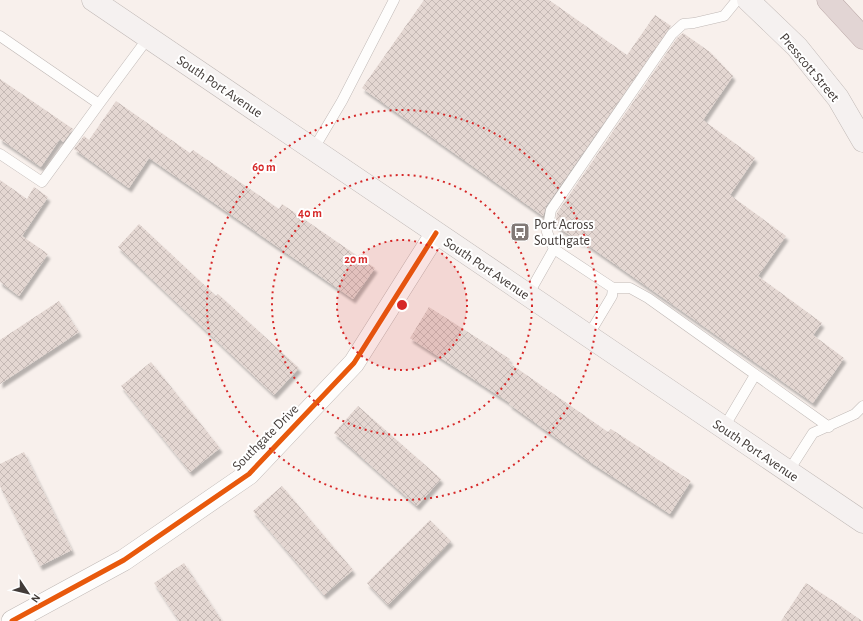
<svg xmlns="http://www.w3.org/2000/svg" width="863" height="621" font-family="'Alegreya Sans',sans-serif">
<style>
.building{fill:url(#building-cross-hatch);filter:url(#shadow)}
.lines{fill:none;stroke-linecap:round;stroke-linejoin:round}
.lane-casing{stroke:#c0b9b6;stroke-width:11}
.street-casing{stroke:#c0b9b6;stroke-width:22}
.secondary-casing{stroke:#c0b9b6;stroke-width:23}
.highway-casing{stroke:#baa8a7;stroke-width:23}
.lane{stroke:#fefdfc;stroke-width:10}
.street{stroke:#fefdfc;stroke-width:21}
.secondary{stroke:#f5f1f0;stroke-width:22}
.highway{stroke:#e2d5d4;stroke-width:22}
.cycleway-casing{stroke:#fff;stroke-width:8}
.cycleway{stroke:#e8590c;stroke-width:5}
.ring{fill:none;stroke:#d62828;stroke-width:2;stroke-dasharray:2 4}
.labels{text-anchor:middle;stroke-width:4;stroke-linejoin:round;paint-order:stroke}
.street-label{font-size:14px;fill:#423b38;stroke:#fff}
.poi-label{font-size:14px;fill:#423b38;stroke:#fff;text-anchor:start}
.centre{fill:#d62828;stroke:#fff;stroke-width:2}
.ring-label{font-size:12px;text-anchor:middle;font-weight:bold;fill:#d62828;stroke:#fff;stroke-width:4;stroke-linejoin:round;paint-order:stroke}
</style>
<defs>
<pattern id="building-cross-hatch" width="8" height="8" patternUnits="userSpaceOnUse"><rect width="8" height="8" fill="#e4d7d2"/><path d="M0 0l8 8M0 8l8-8" fill="none" stroke="#c5b9b5"/></pattern>
<filter id="shadow"><feDropShadow dx="2.5" dy="4.5" stdDeviation="1" flood-color="#0004"/></filter>
</defs>
<rect width="100%" height="100%" fill="#f8f0ec"/>
<path class="building" d="M424 0H549L627 55 655 15 671 26 546 206 543 216 362 88Z
M683 33 710 52 733 76 703 120 755 158 730 195 786 236 758 276 822 323 813 335 844 358 813 403 582 241 581 243 555 225 557 213 677 38Z
M0 79 73 129 63 142 60 139 41 167 0 139Z
M116 101 190 153 193 150 279 209 282 204 375 268 353 299 149 158 129 188 74 149 84 136 89 140Z
M0 180 27 199 34 187 48 197 22 236 48 254 19 296 0 282Z
M139 224 216 296 218 294 299 368 274 395 118 247Z
M59 301 79 332 0 384V340Z
M429 307 510 359 508 362 608 432 611 429 691 481 670 514 590 462 509 404 510 403 410 338Z
M151 362 220 448 190 472 121 386Z
M358 406 441 479 417 506 334 433Z
M24 452 72 550 40 566 0 486V464Z
M282 486 353 570 324 595 253 511Z
M430 520 451 541 388 605 367 583Z
M184 563 222 621H179L154 583Z
M806 583 835 602 862 621H781Z"/>
<g class="lines">
<g class="lane-casing">
<path id="lane" d="M0 36 99 104 148 38
M313 150 342 101 394 0
M0 154 42 182 99 104
M554 249 613 288 612 296 588 336
M613 288H630L648 298 829 427
M528 295 554 249 547 232 551 210 672 34 683 24 694 23 724 16 737 0
M723 429 755 375
M788 472 813 433 855 414 863 406"/>
</g>
<g class="street-casing">
<path id="street" d="M12 621 124 560 249 474 354 363 436 233"/>
</g>
<g class="secondary-casing">
<path id="secondary" d="M93 0 863 522
M748 0 797 47 838 98 863 141"/>
</g>
<g class="highway-casing">
<path id="highway" d="M828 0 863 38"/>
</g>
<use href="#lane" class="lane"/>
<use href="#street" class="street"/>
<use href="#secondary" class="secondary"/>
<use href="#highway" class="highway"/>
<g class="cycleway-casing">
<path id="cycleway" d="M12 621 124 560 249 474 354 363 436 233"/>
</g>
<use href="#cycleway" class="cycleway"/>
</g>
<circle cx="402" cy="305" r="65" fill="#d62828" fill-opacity=".12"/>
<g class="ring">
<circle cx="402" cy="305" r="65"/>
<circle cx="402" cy="305" r="130"/>
<circle cx="402" cy="305" r="195"/>
</g>
<defs>
<g id="bus-square" transform="scale(1)"><rect x="-9" y="-9" width="18" height="18" rx="4" fill="#827a77" stroke="#fff"/><path d="M-5-6H5V4H4V6H2V4H-2V6H-4V4H-5ZM-3.5-4V0h7V-4ZM-3.5 1.2v1.5H-2V1.2ZM2 1.2v1.5H3.5V1.2Z" fill="#fff"/></g>
</defs>
<g fill-rule="evenodd">
<use href="#bus-square" x="520" y="232"/>
</g>
<g class="labels">
<g class="street-label">
<text transform="translate(810 67) rotate(50)" y="5">Presscott Street</text>
<text transform="translate(220 86) rotate(34)" y="5">South Port Avenue</text>
<text transform="translate(487 268) rotate(34)" y="5">South Port Avenue</text>
<text transform="translate(265 437) rotate(-45)" y="5">Southgate Drive</text>
<text transform="translate(756 450) rotate(34)" y="5">South Port Avenue</text>
</g>
<g class="poi-label">
<text x="534" y="229">Port Across<tspan x="534" dy="16">Southgate</tspan></text>
</g>
</g>
<circle cx="402" cy="305" r="6" class="centre"/>
<g class="ring-label">
<text x="264" y="171">60 m</text>
<text x="310" y="217">40 m</text>
<text x="356" y="263">20 m</text>
</g>
<g transform="translate(28 593) rotate(125)" stroke="#ffffff" stroke-width="3" paint-order="stroke">
<path d="M0-3L7 15L0 10L-7 15Z" fill="#423b38"/>
<text y="-6" font-size="11" font-weight="bold" text-anchor="middle" fill="#423b38">N</text>
</g>
</svg>
